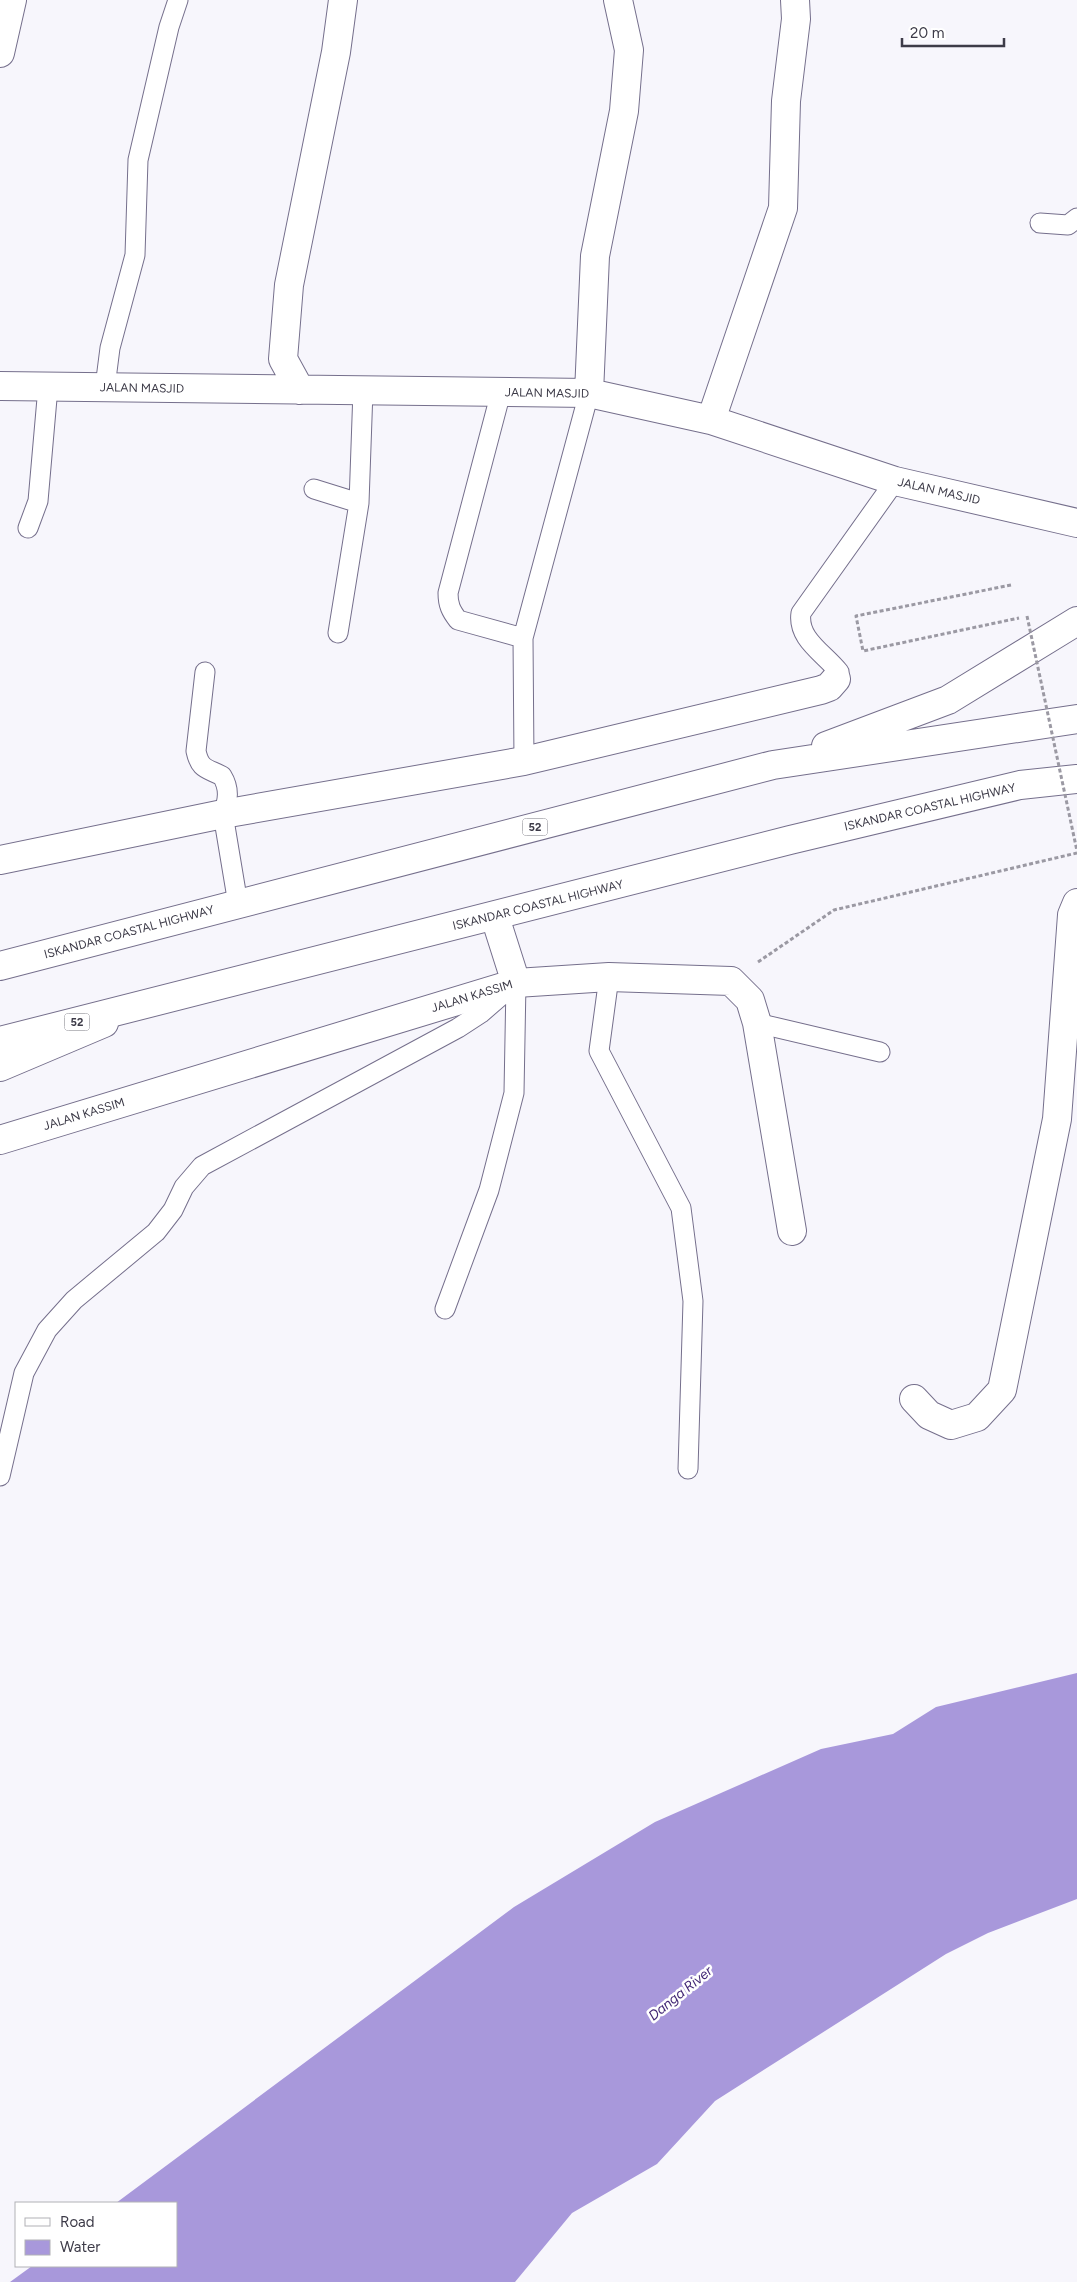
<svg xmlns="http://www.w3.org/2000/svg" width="1077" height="2282" font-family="Figtree,sans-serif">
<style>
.water{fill:#a898db}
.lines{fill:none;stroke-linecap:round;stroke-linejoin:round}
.service-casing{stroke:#756f8c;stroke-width:21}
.minor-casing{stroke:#756f8c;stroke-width:30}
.primary-casing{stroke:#756f8c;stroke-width:30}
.trunk-casing{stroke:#756f8c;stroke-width:30}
.path{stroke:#9b99a3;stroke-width:3;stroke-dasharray:4 2.5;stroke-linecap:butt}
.service{stroke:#fff;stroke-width:19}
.minor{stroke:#fff;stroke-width:28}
.primary{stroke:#fff;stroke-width:28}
.trunk{stroke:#fff;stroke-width:28}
.path-bridge{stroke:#9b99a3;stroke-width:3;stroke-dasharray:4 2.5;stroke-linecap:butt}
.labels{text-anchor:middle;stroke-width:5;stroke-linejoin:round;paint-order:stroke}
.shield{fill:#fff;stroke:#77767f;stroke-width:1}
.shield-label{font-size:11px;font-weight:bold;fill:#3d3b48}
.street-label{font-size:12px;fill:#3d3b48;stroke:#fff}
.water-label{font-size:14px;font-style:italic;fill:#422775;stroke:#fff}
</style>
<rect width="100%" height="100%" fill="#f7f6fc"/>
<path class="water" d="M1077 1673V1899L988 1933 946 1954 715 2101 657 2164 572 2213 515 2282H10L32 2266H176V2203H116L514 1907 655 1822 821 1749 893 1734 936 1707Z"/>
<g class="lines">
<g class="service-casing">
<path id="service" d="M1040 223 1068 225 1077 218
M105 387 110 348 135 255 138 160 169 27 178 0
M501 392 448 593C448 605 451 611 458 620L523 638
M314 489 359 503
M28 528 38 501 48 387
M338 633 359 503 363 390
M205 672 196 751C200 770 207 768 222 776 230 789 228 800 223 814L238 904
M836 679 839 672C824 653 797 639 801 613L895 481
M524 761 523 638 589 393
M609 977 599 1051 681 1208 693 1301 688 1469
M757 1023 880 1052
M445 1309 489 1190 514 1093 516 983
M0 1476 24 1373 47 1330 74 1300 156 1232 173 1210 184 1187 202 1166 458 1028 481 1013 510 988"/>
</g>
<g class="minor-casing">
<path id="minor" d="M0 53 12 0
M0 386 589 393 711 420 895 481 1077 523
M300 390 283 359 289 285 336 52 343 0
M589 393 595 256 624 111 629 50 618 0
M711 420 783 208 786 101 796 19 795 0
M0 860 223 814 524 761 821 690 829 687 836 679
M495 917 516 983
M0 1140 516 983 609 977 731 981 750 1000 757 1023 792 1231
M914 1399 929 1415 951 1425 977 1417 1002 1390 1057 1119 1072 915 1077 903"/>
</g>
<g class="primary-casing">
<path id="primary" d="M0 1067 104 1023"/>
</g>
<g class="trunk-casing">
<path id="trunk" d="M826 746 948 700 1077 621
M0 966 773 765 1077 719
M0 1041 790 840 1020 785 1077 779"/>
</g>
<path class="path" d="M1011 585 856 616 863 651 1019 618
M758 962 834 910 1077 853"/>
<use href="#service" class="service"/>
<use href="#minor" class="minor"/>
<use href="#primary" class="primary"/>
<use href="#trunk" class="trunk"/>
<path class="path-bridge" d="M1027 616 1077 851"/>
</g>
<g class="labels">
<g class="shield">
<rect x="522.5" y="818.5" width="25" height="17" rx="4"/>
<rect x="64.5" y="1013.5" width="25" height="17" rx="4"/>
</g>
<g class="shield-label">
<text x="535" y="831">52</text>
<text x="77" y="1026">52</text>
</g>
<g class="street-label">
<text transform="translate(142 388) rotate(1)" y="4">JALAN MASJID</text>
<text transform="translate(547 393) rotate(1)" y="4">JALAN MASJID</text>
<text transform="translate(939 491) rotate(13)" y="4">JALAN MASJID</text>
<text transform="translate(930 807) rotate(-13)" y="4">ISKANDAR COASTAL HIGHWAY</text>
<text transform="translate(538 905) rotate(-14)" y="4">ISKANDAR COASTAL HIGHWAY</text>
<text transform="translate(129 932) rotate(-15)" y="4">ISKANDAR COASTAL HIGHWAY</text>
<text transform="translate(472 996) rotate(-17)" y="4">JALAN KASSIM</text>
<text transform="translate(84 1114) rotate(-17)" y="4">JALAN KASSIM</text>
</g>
<g class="water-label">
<text transform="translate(680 1993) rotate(-39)" y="5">Danga River</text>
</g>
</g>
<rect x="15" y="2202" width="162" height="65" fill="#ffffff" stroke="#b1b1b6"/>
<rect x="25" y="2218" width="25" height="8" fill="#ffffff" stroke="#b1b1b6"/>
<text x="60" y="2227" font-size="15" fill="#3d3b48">Road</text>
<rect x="25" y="2240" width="25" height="15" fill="#a898db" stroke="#b1b1b6"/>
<text x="60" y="2252" font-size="15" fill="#3d3b48">Water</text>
<path d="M902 38v8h102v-8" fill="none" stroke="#3d3b48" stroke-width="2.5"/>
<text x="910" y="38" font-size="15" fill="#3d3b48" stroke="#ffffff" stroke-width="4" paint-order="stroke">20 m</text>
</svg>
